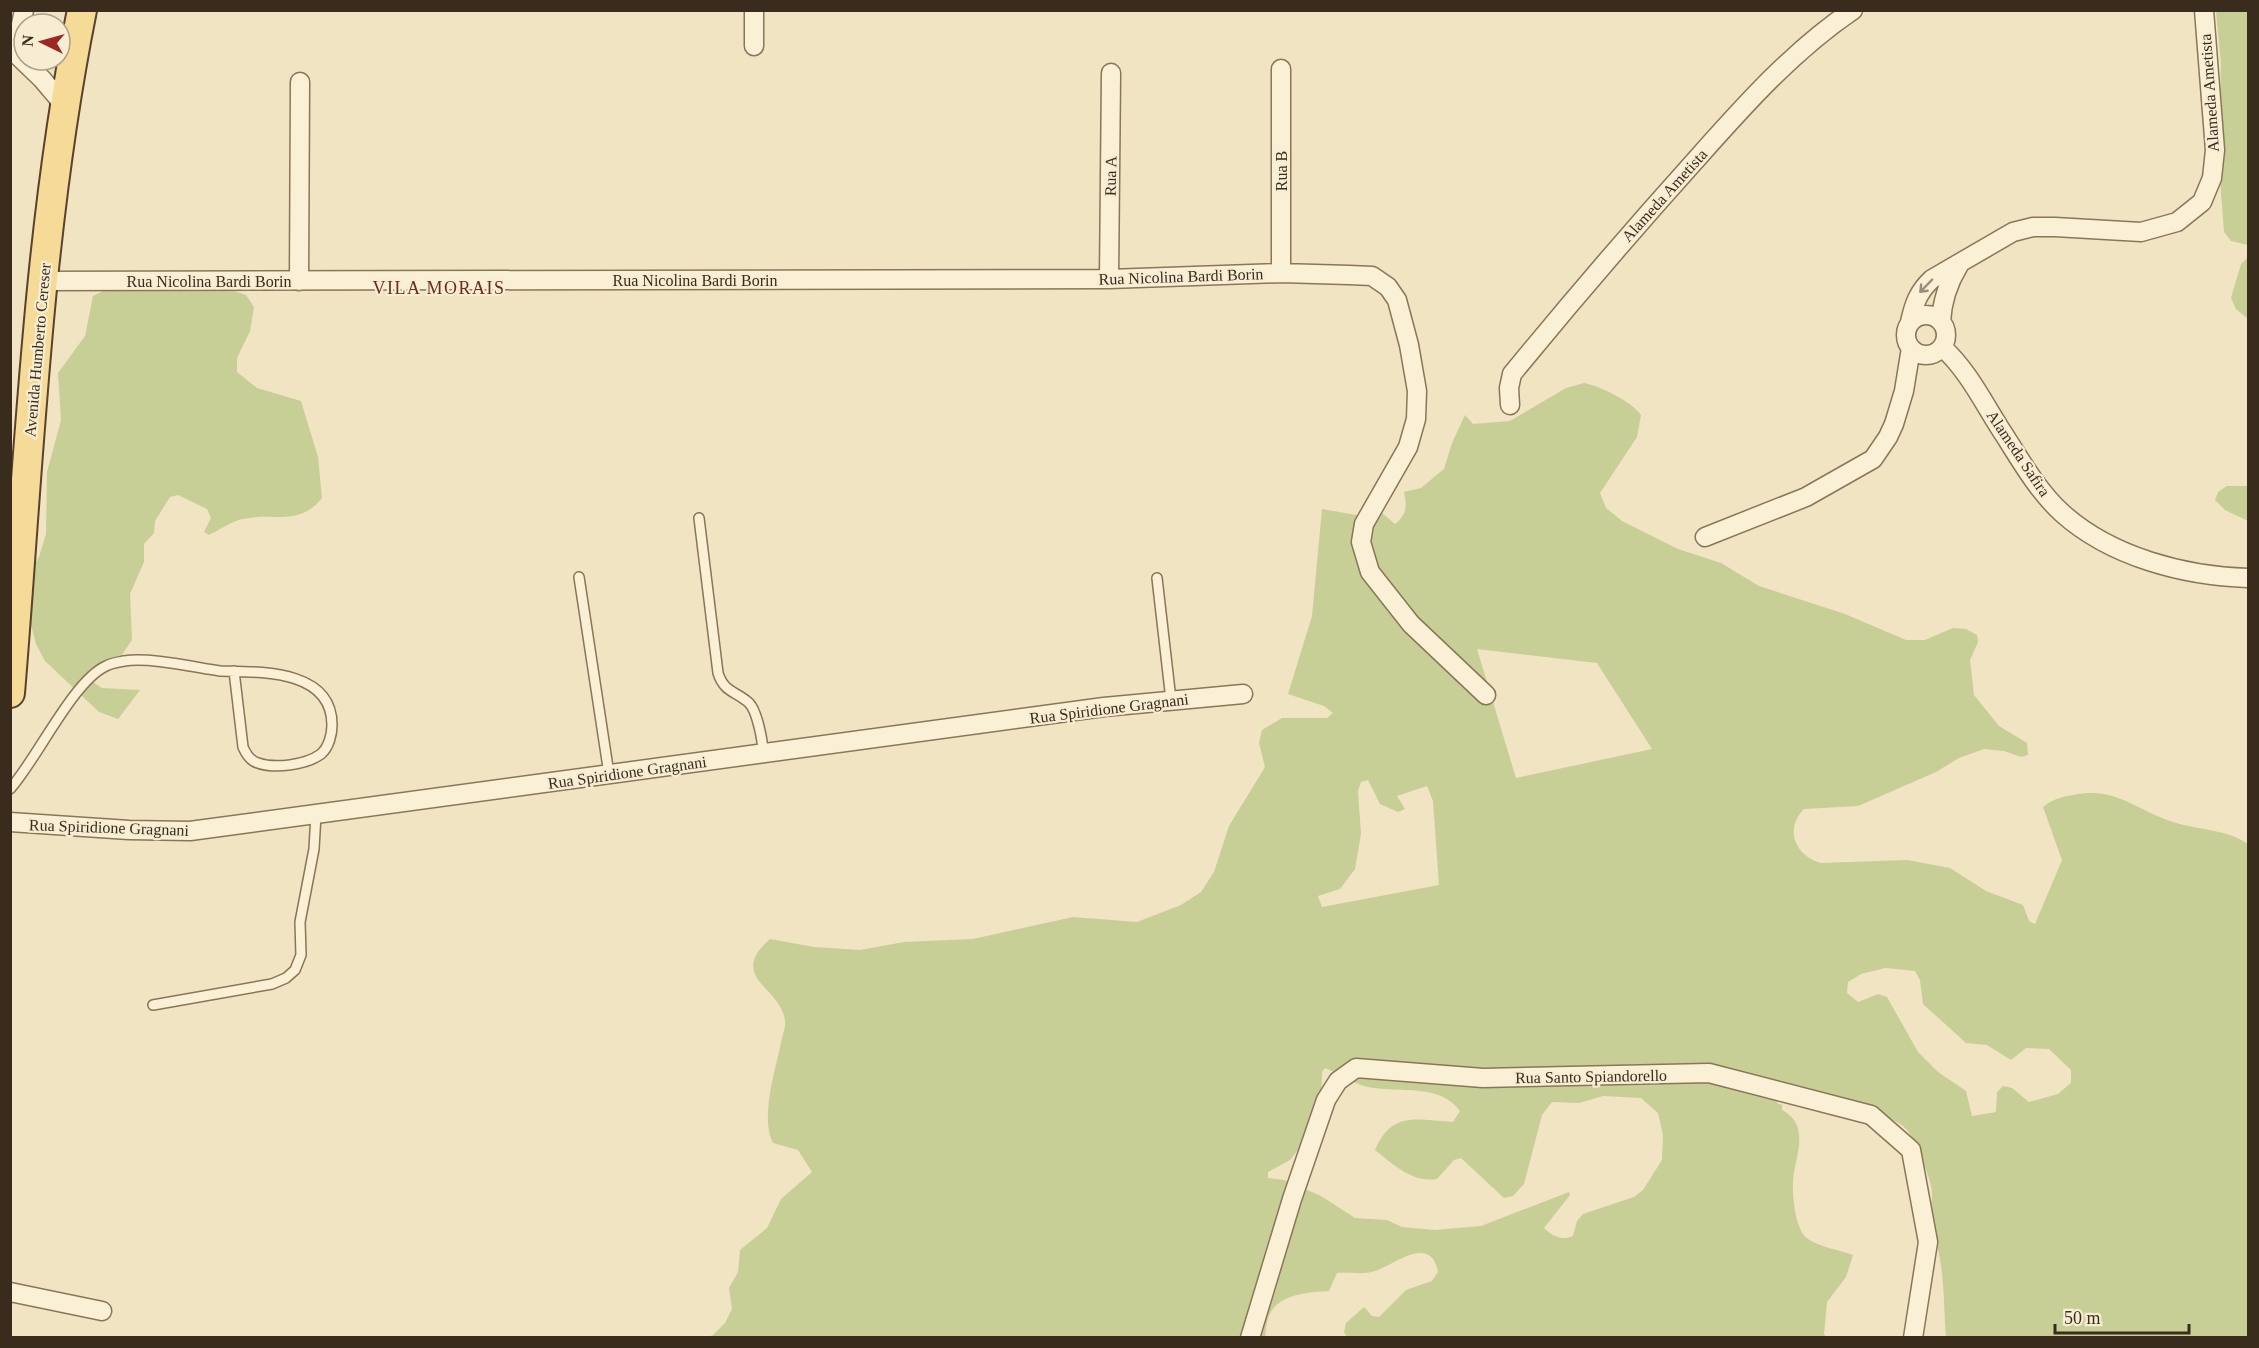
<svg xmlns="http://www.w3.org/2000/svg" width="2259" height="1348" font-family="'Times New Roman',serif">
<style>
.green{fill:#c7cf96;fill-rule:evenodd}
.lines{fill:none;stroke-linecap:round;stroke-linejoin:round}
.service-casing{stroke:#8b7558;stroke-width:12}
.minor-casing{stroke:#8b7558;stroke-width:21}
.primary-casing{stroke:#59422d;stroke-width:32}
.service{stroke:#faf0d6;stroke-width:9}
.minor{stroke:#faf0d6;stroke-width:18}
.primary{stroke:#f5da98;stroke-width:28}
.oneway{stroke:#9a8e7a}
.labels{text-anchor:middle;stroke-width:4.5;stroke-linejoin:round;paint-order:stroke}
.street-label{font-size:16px;fill:#3a2c1d;stroke:#f7edd2}
.neighbourhood-label{font-size:18px;letter-spacing:1.5px;fill:#692d1a;stroke:#f7edd2}
</style>
<rect width="100%" height="100%" fill="#f0e4c2"/>
<path class="green" d="M2216 11H2248V245L2231 241 2224 232 2219 167 2221 64Z
M2248 257V319L2236 309 2231 298 2241 264Z
M161 282 225 288 246 295 254 307 250 331 237 358V372L257 388 301 401 318 457 322 498C299 527 273 512 243 519 232 521 219 530 209 535L204 532 211 518 207 509 178 495 170 497 155 521 154 533 144 544V562L130 594 132 640 121 656 95 672 93 682 102 688 140 690 118 719 99 712 45 661 36 644 21 588 39 557 46 534 47 472 61 420 58 373 85 336 93 296 105 290Z
M1584 383C1600 386 1631 401 1641 415L1637 437 1600 493 1606 508 1622 521 1678 549 1721 563 1759 586 1845 614 1906 640H1925L1953 628 1966 629 1977 635 1978 642 1970 660 1974 695 1999 726 2027 743 2028 755 2021 757 2004 751 1984 749 1959 758 1936 772 1858 806 1804 809C1784 829 1795 856 1821 863L1907 860 1950 868 1986 891 2023 905 2029 921 2035 924 2062 860 2043 807C2053 799 2061 797 2073 795 2116 786 2135 810 2173 822 2198 830 2226 829 2248 844V1337H1946C1943 1304 1946 1246 1925 1219 1936 1198 1933 1189 1925 1167 1920 1154 1914 1136 1903 1126 1878 1107 1810 1100 1778 1094L1777 1103 1782 1105V1110C1808 1124 1798 1149 1794 1173 1791 1188 1794 1230 1808 1239 1820 1247 1839 1250 1853 1255L1846 1277 1827 1302 1824 1334 1826 1337H1347L1344 1332 1346 1323 1364 1307 1372 1316 1379 1317 1406 1290 1432 1281 1438 1272C1431 1233 1394 1265 1375 1271 1364 1275 1348 1272 1337 1273L1329 1291C1308 1292 1275 1294 1268 1319 1266 1324 1266 1331 1265 1337L705 1338 713 1335 725 1323 732 1309 729 1288 738 1272 740 1250 767 1228 781 1199 812 1172 798 1150 773 1143C760 1118 775 1071 781 1043 782 1037 786 1027 785 1021 782 988 726 977 770 939L814 947 860 950 904 942 973 939 1073 917 1137 922 1181 905 1201 892 1214 872 1229 826 1265 767 1259 743 1262 730 1282 718H1327L1333 713 1324 706 1288 694 1312 616 1322 509 1362 516 1382 513 1395 524C1407 515 1407 505 1404 492L1421 488 1444 469 1452 443 1465 415 1473 424 1510 421 1566 388ZM1477 649 1597 663 1652 749 1516 778ZM1368 780 1380 804 1398 812 1405 809 1397 796 1427 786 1433 801 1439 885 1322 907 1318 896 1340 889 1355 869 1361 834 1358 791 1361 782ZM1885 968 1915 971 1920 980 1923 1004 1966 1043 1987 1045 2011 1060 2026 1048 2049 1049 2071 1070V1083L2058 1094 2029 1102 2012 1088 2003 1086 1997 1092 1996 1112 1972 1116 1966 1091 1938 1072 1918 1052 1887 997 1878 994 1858 1002 1847 993 1848 982 1861 974ZM1325 1068C1340 1074 1357 1086 1373 1088 1401 1092 1441 1084 1460 1111L1453 1122C1418 1120 1392 1110 1375 1150 1393 1164 1412 1183 1437 1179L1454 1160 1461 1158 1504 1198 1513 1196 1524 1184 1542 1115 1552 1102 1579 1103 1603 1096 1641 1098 1658 1113 1663 1135 1662 1160 1643 1190 1634 1197 1583 1214 1577 1221 1573 1236C1562 1241 1552 1236 1544 1228L1570 1195 1569 1192 1481 1226 1435 1230 1402 1227 1387 1220 1355 1218 1321 1196 1284 1180 1268 1178V1172L1290 1160 1311 1133 1321 1106 1322 1072Z
M2227 486H2248V521L2225 510 2215 500 2218 492Z"/>
<g class="lines">
<g class="service-casing">
<path id="service" d="M699 518 718 673C724 692 735 691 748 702 757 709 763 742 763 753
M579 577 609 774
M1157 578 1171 700
M10 789C37 759 73 681 106 666 111 663 119 662 124 661 150 657 193 667 220 671 259 672 332 669 332 725 332 734 329 747 321 754 306 765 275 769 258 763 250 761 246 754 243 747L234 671
M153 1005 272 984 286 978 295 970 301 955 300 922 314 849 316 814"/>
</g>
<g class="minor-casing">
<path id="minor" d="M754 10V46
M15 53 42 79 64 105
M15 53 24 10
M1281 69V273
M1109 279 1111 73
M41 281 1109 279 1281 273 1349 275 1372 276 1388 287 1397 300 1409 345 1417 391 1416 419 1408 447 1364 524 1361 542 1370 572 1411 624 1486 695
M299 281 300 82
M1906 335a20 20 0 1 1 40 0a20 20 0 1 1-40 0Z
M1910 322C1914 304 1918 292 1932 279L2013 232 2033 227H2055L2141 232 2177 222 2202 202 2212 178 2215 150 2204 10
M1941 322C1942 300 1948 283 1959 265
M1942 347C1969 371 1985 406 2005 436 2022 463 2039 492 2062 513 2111 557 2184 576 2248 578
M1510 405 1509 388 1512 374C1571 302 1631 232 1693 163 1742 108 1791 52 1853 10
M1705 537 1806 497 1873 459 1888 437 1894 424 1904 391 1911 348
M10 822 129 830 190 831 1104 707 1243 694
M10 1292 102 1311
M1250 1338 1292 1199 1326 1100 1338 1081 1356 1068 1483 1078 1709 1073 1871 1115 1911 1150 1928 1242 1913 1338"/>
</g>
<g class="primary-casing">
<path id="primary" d="M10 693C29 464 37 235 82 10"/>
</g>
<use href="#service" class="service"/>
<use href="#minor" class="minor"/>
<use href="#primary" class="primary"/>
</g>
<defs><path id="oneway-shaft" d="M-6 0H5M1.5-3L5.5 0L1.5 3" fill="none" stroke-width="1.6" stroke-linecap="round" stroke-linejoin="round" transform="scale(1.5)"/></defs>
<use class="oneway" href="#oneway-shaft" transform="translate(1926 286) rotate(134)"/>
<g class="labels">
<g class="street-label">
<text transform="translate(2209 93) rotate(-94)" y="6">Alameda Ametista</text>
<text transform="translate(1281 171) rotate(-90)" y="6">Rua B</text>
<text transform="translate(1110 176) rotate(-89)" y="6">Rua A</text>
<text transform="translate(1664 195) rotate(-48)" y="6">Alameda Ametista</text>
<text transform="translate(1181 276) rotate(-2)" y="6">Rua Nicolina Bardi Borin</text>
<text x="695" y="286">Rua Nicolina Bardi Borin</text>
<text x="209" y="287">Rua Nicolina Bardi Borin</text>
<text transform="translate(37 350) rotate(-85)" y="6">Avenida Humberto Cereser</text>
<text transform="translate(2019 453) rotate(56)" y="6">Alameda Safira</text>
<text transform="translate(1109 708) rotate(-7)" y="6">Rua Spiridione Gragnani</text>
<text transform="translate(627 772) rotate(-8)" y="6">Rua Spiridione Gragnani</text>
<text transform="translate(109 827) rotate(2)" y="6">Rua Spiridione Gragnani</text>
<text transform="translate(1591 1076) rotate(-1)" y="6">Rua Santo Spiandorello</text>
</g>
<g class="neighbourhood-label">
<text x="439" y="294">VILA MORAIS</text>
</g>
</g>
<rect width="2259" height="1348" fill="none" stroke="#3a2c1d" stroke-width="24"/>
<g transform="translate(42 42) rotate(275)"><circle r="28" fill="#f7edd2" stroke="#aba08a" stroke-width="1.5"/>
<path d="M0-4.5L10 22L0 15L-10 22Z" fill="#9d2725"/>
<text y="-9" font-size="16" font-weight="bold" text-anchor="middle" fill="#3a2c1d">N</text>
</g>
<path d="M2055 1324v9h134v-9" fill="none" stroke="#3a2c1d" stroke-width="3"/>
<text x="2064" y="1324" font-size="18" fill="#3a2c1d" stroke="#f7edd2" stroke-width="4.5" paint-order="stroke">50 m</text>
</svg>
